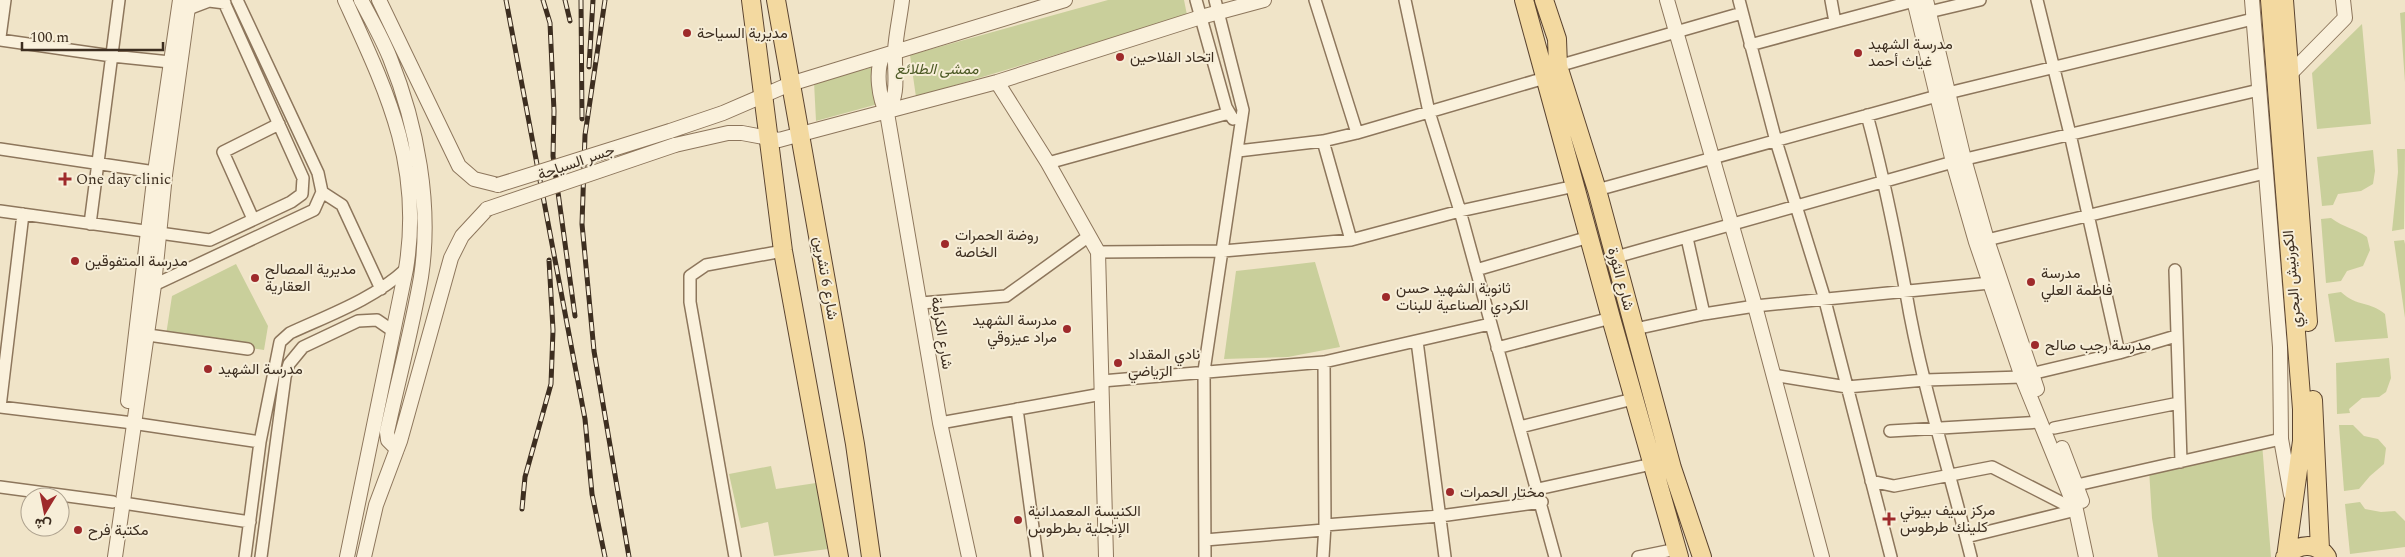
<svg xmlns="http://www.w3.org/2000/svg" width="2405" height="557" font-family="Spectral,Vazirmatn,serif">
<style>
.green{fill:#c9cf9b}
.lines{fill:none;stroke-linecap:round;stroke-linejoin:round}
.minor-casing{stroke:#8d765c;stroke-width:14}
.tertiary-casing{stroke:#8d765c;stroke-width:16}
.primary-casing{stroke:#5b4430;stroke-width:20}
.minor{stroke:#faf1dc;stroke-width:11}
.tertiary{stroke:#faf1dc;stroke-width:14}
.primary{stroke:#f3d9a0;stroke-width:18}
.rail-casing{stroke:#3d2e20;stroke-width:5}
.rail{stroke:#f7eed8;stroke-width:3;stroke-dasharray:9;stroke-linecap:butt}
.tertiary-bridge-casing{stroke:#8d765c;stroke-width:16;stroke-linecap:butt}
.tertiary-bridge{stroke:#faf1dc;stroke-width:14}
.poi-dot{fill:#9e2a2b;stroke:#f7eed8;stroke-width:2}
.labels{text-anchor:middle;stroke-width:4;stroke-linejoin:round;paint-order:stroke}
.poi-label{font-size:15px;fill:#3d2e20;stroke:#f7eed8;text-anchor:start}
.park-label{font-size:15px;font-style:italic;fill:#4d5a26;stroke:#f7eed8}
.street-label{font-size:15px;fill:#3d2e20;stroke:#f7eed8}
</style>
<rect width="100%" height="100%" fill="#f0e4c8"/>
<path class="green" d="M1108 0H1184L1187 15 916 97 910 55Z
M2405 12V82L2400 13Z
M2362 24 2371 124 2317 129 2312 73Z
M874 67 878 104 816 121 814 82Z
M2397 149H2405L2404 229 2392 231 2398 172Z
M2373 150 2375 171 2373 184 2361 191 2338 194 2333 205 2322 206 2317 157Z
M2331 218C2344 228 2355 228 2367 237L2370 250 2363 266 2347 271 2341 281 2326 283 2321 219Z
M2404 240 2405 244V318L2394 241Z
M1315 262 1340 347 1288 357 1224 359 1236 271Z
M236 264 268 326 264 350 166 335 172 296Z
M2341 292C2357 307 2370 301 2385 314L2388 338 2335 342 2328 294Z
M2389 358 2391 378 2386 392 2379 397 2362 398 2349 409 2350 413 2337 414 2336 363Z
M2339 425H2353L2364 436 2378 439 2386 448 2384 464 2370 476 2359 489 2344 491Z
M2262 443 2271 557H2158L2152 518 2149 469Z
M771 466 776 489 816 483 828 549 774 556 768 522 741 528 729 474Z
M2360 502 2365 509 2381 512 2395 511 2405 521V547L2350 554 2345 504Z"/>
<g class="lines">
<g class="minor-casing">
<path id="minor" d="M1196 0 1226 107 1233 119
M1315 0 1357 133
M1405 0 1429 112 1460 211 1555 557
M1739 0 1776 141 1823 293 1891 557
M2037 0 2070 134 2119 353
M188 9 209 1 225 3
M1929 12 1980 0
M1835 22 1914 1
M0 37 5 0
M0 40 112 56 170 62
M1750 45 1835 22 1831 0
M1558 66 1742 13
M1948 93 2253 19
M1867 115C1883 174 1895 233 1906 293 1921 382 1949 469 1971 557
M1323 141 1351 240
M0 149 155 172
M1238 151 1323 141 1357 133 1545 78
M1048 163 1229 113
M1597 190 1937 96
M322 192 342 205 381 289
M0 211 210 240 291 202 302 194 303 178 223 0
M253 219 223 152 279 124
M90 224 119 0
M1687 238 1704 314
M1987 240 2265 173
M1098 252 1223 251 1351 240 1460 211 1575 186
M1616 257 1953 162 2259 90
M1476 270 1589 237
M2175 270 2181 462
M154 285 314 210 322 192 318 173 237 0
M921 303 1006 296 1089 236
M1635 329 1704 314 1755 306 1990 283
M148 335 248 349
M1417 341 1445 557
M1497 348 1611 318
M2031 374 2119 353 2176 336
M1773 375 1847 387 1925 380 2022 377
M1102 381 1324 362 1490 324
M0 407 125 422 260 442
M0 407 23 214
M1017 409 1037 557
M940 423 1102 394
M1520 427 1633 399
M2054 428 2179 403
M1890 431 2041 422
M1871 481 1894 486 1992 467 2076 510
M0 487 113 502
M2068 487 2281 439
M1538 489 1652 464
M123 503 250 522
M1325 525 1440 516 1542 502
M1966 537 2076 510
M1205 540 1324 530
M245 557 260 442 280 342 290 333C329 315 374 299 406 269
M261 557 285 377 289 364 303 347 358 321 377 320 393 331
M735 557 690 302V276L706 265 783 251
M1205 557 1204 371 1243 110 1215 0
M1323 557 1325 525 1324 362
M1638 557 1677 549"/>
</g>
<g class="tertiary-casing">
<path id="tertiary" d="M345 0C387 92 423 165 406 269L347 557
M361 0C371 19 382 38 390 58 417 125 432 205 421 277 412 329 398 381 387 432L388 440 397 449
M379 0 459 166 474 179 498 185
M1667 0 1755 306 1822 557
M1914 0 1953 162 1976 242 2022 377 2076 510 2086 557
M1926 0 1964 159 1987 240 2037 389
M2252 0 2280 347 2281 439 2291 495
M883 56C875 70 879 99 887 113L940 423 969 557
M2290 74 2345 18 2343 0
M997 82 1048 163 1098 252 1106 557
M887 113C900 92 894 74 895 51 896 34 900 17 902 0
M670 131 723 113 790 84 1065 0
M675 145 728 133H742L779 140 801 134 997 82 1201 17 1264 0
M128 401 155 172 180 0
M2062 448 2082 501
M115 557 154 285 165 175 189 0
M364 557 376 505 400 441 451 258 462 236 487 209"/>
</g>
<g class="primary-casing">
<path id="primary" d="M751 0 783 251 839 557
M776 0 855 444 871 557
M1524 0 1611 318 1679 557
M1544 0 1557 39 1558 66 1597 190 1672 468 1702 557
M2270 0 2302 409V441L2286 557
M2284 0 2308 322
M2313 400 2320 549
M2285 557C2297 544 2316 541 2327 557"/>
</g>
<use href="#minor" class="minor"/>
<use href="#tertiary" class="tertiary"/>
<use href="#primary" class="primary"/>
<g class="rail-casing">
<path id="rail" d="M506 0 585 419 592 494 605 557
M543 0 550 23 554 111 553 156 575 316
M565 0 570 21
M581 0 582 119
M605 0 585 135 582 224 594 351 629 557
M589 67 593 0
M522 509 525 477 551 384 553 330 549 260"/>
</g>
<use href="#rail" class="rail"/>
<g class="tertiary-bridge-casing">
<path id="tertiary-bridge" d="M498 185 670 131
M487 209 675 145"/>
</g>
<use href="#tertiary-bridge" class="tertiary-bridge"/>
</g>
<g class="poi-dot">
<circle cx="687" cy="33" r="5"/>
<circle cx="1858" cy="53" r="5"/>
<circle cx="1120" cy="57" r="5"/>
<path d="M62.5 171.5h5v5h5v5h-5v5h-5v-5h-5v-5h5z"/>
<circle cx="945" cy="244" r="5"/>
<circle cx="75" cy="261" r="5"/>
<circle cx="255" cy="278" r="5"/>
<circle cx="2031" cy="282" r="5"/>
<circle cx="1386" cy="297" r="5"/>
<circle cx="1067" cy="329" r="5"/>
<circle cx="2035" cy="345" r="5"/>
<circle cx="1118" cy="363" r="5"/>
<circle cx="208" cy="369" r="5"/>
<circle cx="1450" cy="492" r="5"/>
<path d="M1886.5 511.5h5v5h5v5h-5v5h-5v-5h-5v-5h5z"/>
<circle cx="1018" cy="520" r="5"/>
<circle cx="78" cy="530" r="5"/>
</g>
<g class="labels">
<g class="poi-label">
<text x="697" y="38">مديرية السياحة</text>
<text x="1868" y="49">مدرسة الشهيد<tspan x="1868" dy="17">غياث أحمد</tspan></text>
<text x="1130" y="62">اتحاد الفلاحين</text>
<text x="76" y="184">One day clinic</text>
<text x="955" y="240">روضة الحمرات<tspan x="955" dy="17">الخاصة</tspan></text>
<text x="85" y="266">مدرسة المتفوقين</text>
<text x="265" y="274">مديرية المصالح<tspan x="265" dy="17">العقارية</tspan></text>
<text x="2041" y="278">مدرسة<tspan x="2041" dy="17">فاطمة العلي</tspan></text>
<text x="1396" y="293">ثانوية الشهيد حسن<tspan x="1396" dy="17">الكردي الصناعية للبنات</tspan></text>
<text x="1057" y="325" text-anchor="end">مدرسة الشهيد<tspan x="1057" dy="17">مراد عيزوقي</tspan></text>
<text x="2045" y="350">مدرسة رجب صالح</text>
<text x="1128" y="359">نادي المقداد<tspan x="1128" dy="17">الرياضي</tspan></text>
<text x="218" y="374">مدرسة الشهيد</text>
<text x="1460" y="497">مختار الحمرات</text>
<text x="1900" y="515">مركز سيف بيوتي<tspan x="1900" dy="17">كلينك طرطوس</tspan></text>
<text x="1028" y="516">الكنيسة المعمدانية<tspan x="1028" dy="17">الإنجلية بطرطوس</tspan></text>
<text x="88" y="535">مكتبة فرح</text>
</g>
<g class="park-label">
<text x="937" y="74">ممشى الطلائع</text>
</g>
<g class="street-label">
<text transform="translate(576 162) rotate(-19)" y="5">جسر السياحة</text>
<text transform="translate(826 278) rotate(80)" y="5">شارع 6 تشرين</text>
<text transform="translate(1621 279) rotate(75)" y="5">شارع الثورة</text>
<text transform="translate(2292 279) rotate(-95)" y="5">الكورنيش البحري</text>
<text transform="translate(942 333) rotate(81)" y="5">شارع الكرامة</text>
</g>
</g>
<g transform="translate(45 512) rotate(190)"><circle r="24" fill="#f7eed8" stroke="#ada18e"/>
<path d="M0-4L9 19L0 12L-9 19Z" fill="#9e2a2b"/>
<text y="-8" font-size="14" font-weight="bold" text-anchor="middle" fill="#3d2e20">ش</text>
</g>
<path d="M22 42v8h141v-8" fill="none" stroke="#3d2e20" stroke-width="2.5"/>
<text x="30" y="42" font-size="15" fill="#3d2e20" stroke="#f7eed8" stroke-width="4" paint-order="stroke">100 m</text>
</svg>
